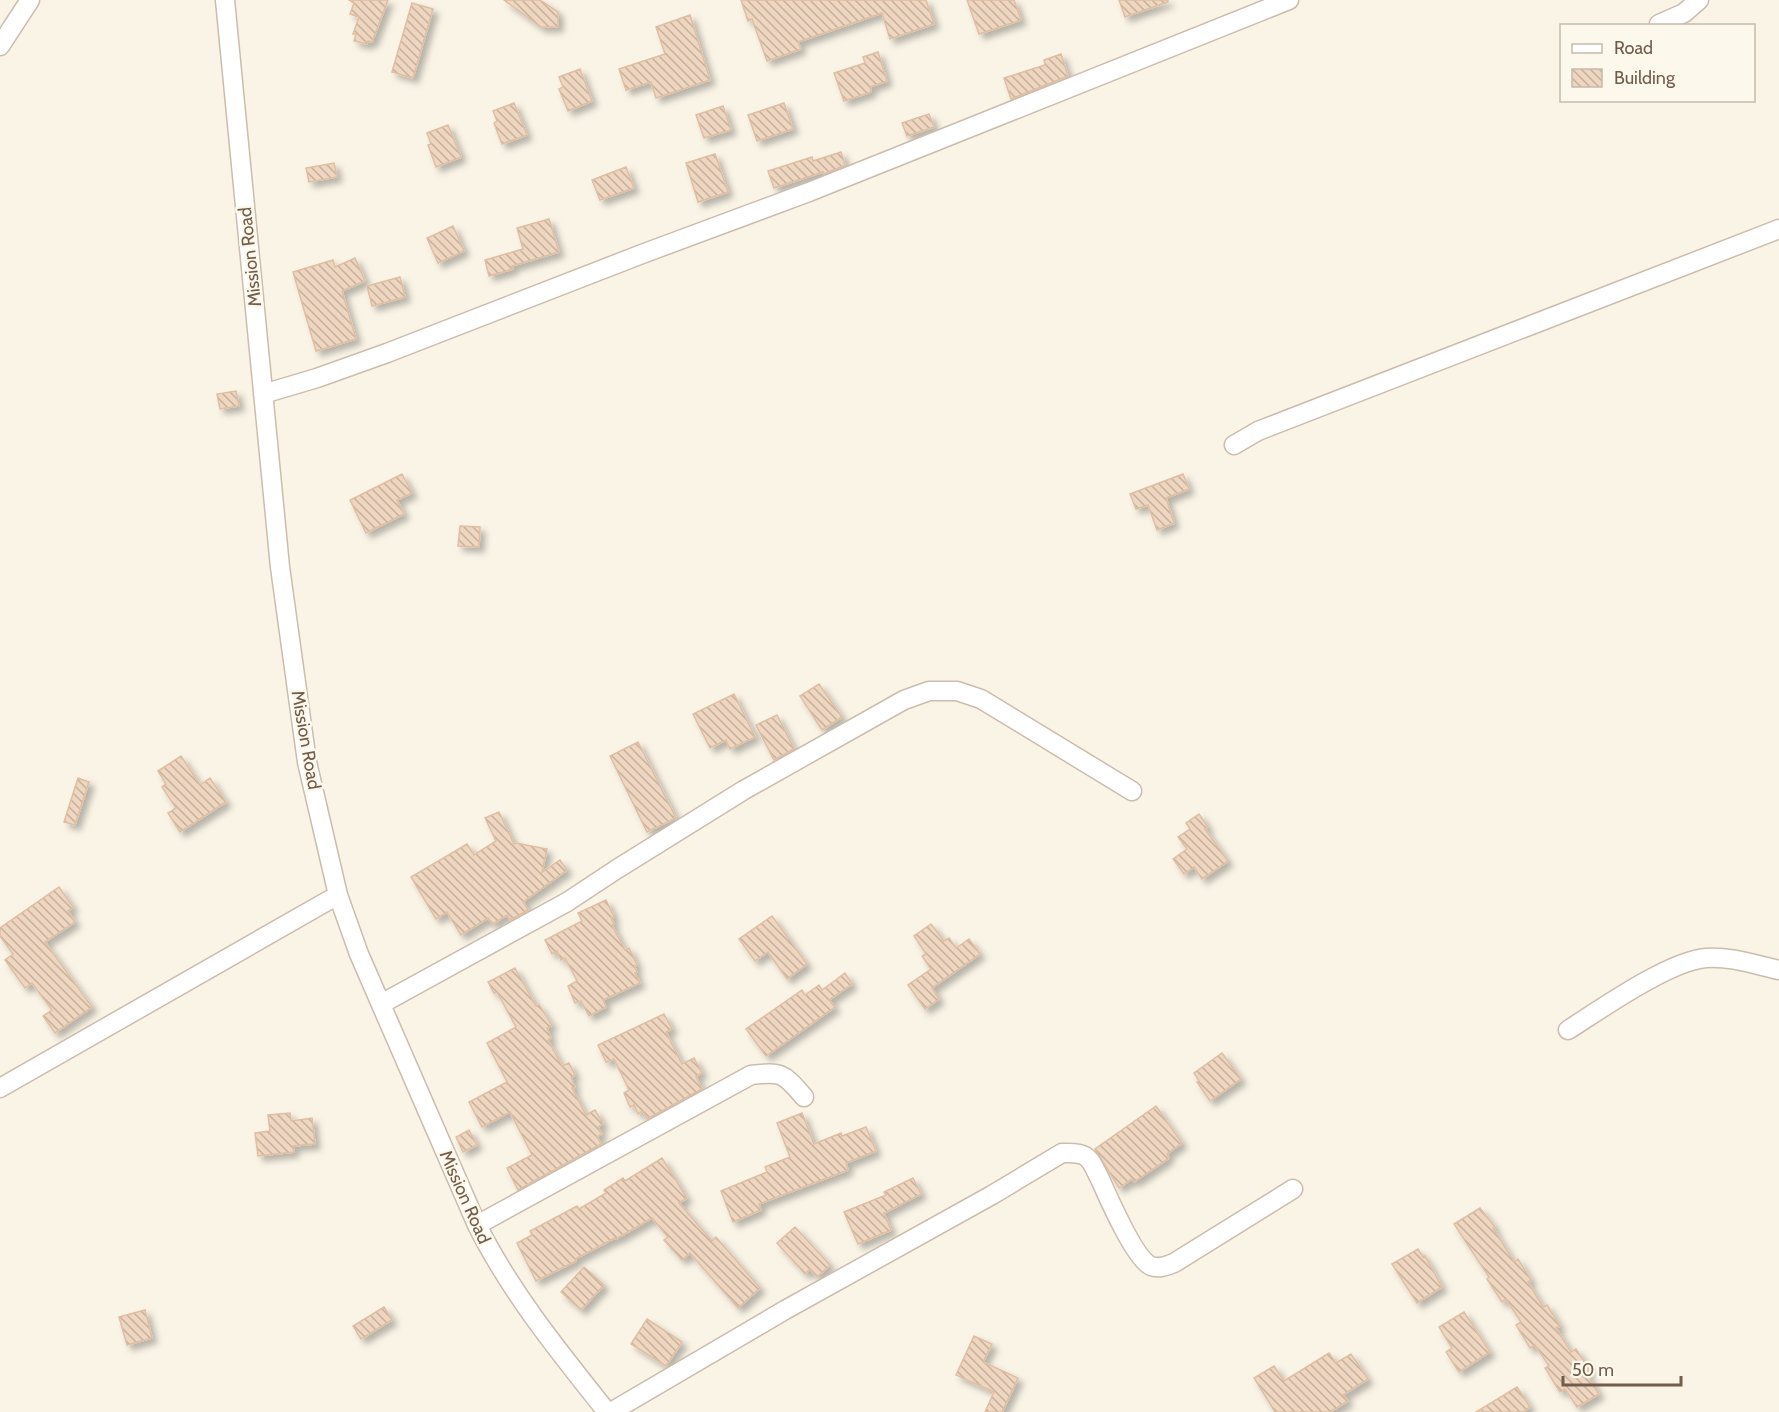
<svg xmlns="http://www.w3.org/2000/svg" width="1779" height="1412" font-family="Cabin,sans-serif">
<style>
.building{fill:url(#building-back-hatch);stroke:#dfbea2;stroke-width:1.5;filter:url(#shadow)}
.lines{fill:none;stroke-linecap:round;stroke-linejoin:round}
.minor-casing{stroke:#cbbdad;stroke-width:21}
.minor{stroke:#fff;stroke-width:18}
.labels{text-anchor:middle;stroke-width:5;stroke-linejoin:round;paint-order:stroke}
.street-label{font-size:18px;fill:#725d4d;stroke:#fdf8ec}
</style>
<defs>
<pattern id="building-back-hatch" width="6" height="6" patternUnits="userSpaceOnUse" patternTransform="scale(1.5)"><rect width="6" height="6" fill="#eed6c0"/><path d="M-1 5l2 2M0 0l6 6M5-1l2 2" fill="none" stroke="#c5b19e"/></pattern>
<filter id="shadow"><feDropShadow dx="5" dy="5" stdDeviation="3" flood-color="#0004"/></filter>
</defs>
<rect width="100%" height="100%" fill="#faf4e6"/>
<path class="building" d="M349 0H388L372 42 368 41 367 44 354 41 356 34H353L359 17 350 14 354 3Z
M504 0H540L558 12V27H541Z
M741 0H926L934 24 890 39 882 13 798 42 801 49 767 61 752 19 748 21Z
M967 0H1014L1021 20 979 34Z
M1119 0H1168V2L1125 17Z
M412 3 433 9 413 78 392 72Z
M690 15 710 80 656 98 651 82 626 90 619 69 665 54 656 27Z
M878 52 887 81 870 87 871 92 844 101 834 73 865 63 863 57Z
M1061 54 1068 76 1011 99 1004 78 1045 65 1044 60Z
M580 69 592 101 568 111 559 89 563 87 559 77Z
M514 103 527 135 502 144 494 123 497 121 493 111Z
M784 103 793 129 757 141 748 115Z
M723 106 731 130 704 138 696 115Z
M929 114 934 127 907 136 902 123Z
M448 125 461 157 436 167 428 145 431 144 427 133Z
M841 152 845 165 824 174 823 172 774 188 768 171 812 157 813 161Z
M715 154 728 192 698 202 686 163Z
M334 163 337 177 309 182 306 168Z
M626 167 634 188 600 200 592 180Z
M549 219 559 252 512 266 513 269 489 276 485 260 523 249 517 228Z
M453 226 464 251 438 263 427 238Z
M355 258 365 281 342 291 356 339 316 351 293 272 333 260 335 267Z
M400 277 405 297 372 306 367 286Z
M236 391 239 406 220 409 217 394Z
M402 474 412 493 397 500 404 514 366 533 350 500Z
M1183 474 1189 489 1166 498 1174 523 1157 530 1148 505 1136 509 1130 494Z
M460 526 480 527 479 547 458 546Z
M819 684 842 717 822 730 800 696Z
M734 694 755 737 730 749 726 740 710 748 693 714Z
M777 715 794 749 774 760 756 725Z
M638 742 676 818 647 832 610 756Z
M181 756 200 785 210 778 226 802 180 832 168 813 176 808 162 787 166 784 158 771Z
M78 778 89 782 75 825 64 822Z
M499 812 514 844 516 843 547 849 542 872 560 860 567 870 523 902 528 910 510 920 507 915 493 924 488 918 461 935 447 912 436 919 411 877 467 844 474 855 496 841 485 818Z
M1199 814 1208 827 1205 829 1228 861 1202 879 1194 867 1184 874 1173 859 1187 849 1178 837 1190 829 1186 823Z
M59 887 73 907 68 911 75 922 45 942 92 1007 55 1033 43 1016 52 1010 32 983 25 988 5 960 13 954 0 936V928Z
M606 900 614 917 611 918 614 924 612 925 625 950 629 948 637 965 634 966 637 972 635 973 640 983 603 1000 606 1007 589 1016 581 1001 575 1003 568 986 577 981 565 958 561 960 557 951 552 954 545 940 582 921 578 913Z
M772 916 807 964 787 979 768 952 755 961 739 939Z
M931 924 944 941 949 938 956 948 969 939 980 954 932 988 939 999 925 1009 908 985 931 969 922 956 926 954 914 936Z
M515 968 536 1006 539 1005 552 1025 547 1028 551 1038 548 1040 562 1066 569 1063 575 1075 571 1077 575 1087 572 1088 586 1115 595 1110 603 1124 598 1127 602 1134 597 1137 601 1144 518 1190 507 1168 532 1155 510 1112 482 1127 469 1102 507 1082 487 1043 516 1027 497 992 494 993 488 982Z
M845 973 852 984 829 1000 835 1007 766 1056 746 1029 802 990 805 995 819 985 822 990Z
M664 1014 672 1029 666 1032 682 1064 694 1058 702 1073 696 1076 702 1089 647 1119 643 1111 638 1114 634 1105 630 1107 624 1093 629 1090 614 1059 606 1062 598 1045Z
M1222 1053 1241 1079 1210 1101 1197 1082 1199 1081 1194 1073Z
M1156 1106 1182 1143 1167 1154 1169 1158 1134 1182 1132 1179 1119 1188 1095 1149Z
M290 1113 291 1121 312 1118 315 1144 293 1146 294 1152 258 1156 255 1133 270 1131 268 1115Z
M802 1113 814 1144 841 1133 842 1136 866 1127 876 1151 846 1163 848 1170 759 1204 761 1210 733 1222 721 1191 767 1172 765 1167 790 1157 777 1123Z
M469 1130 477 1145 463 1152 456 1137Z
M662 1158 687 1198 679 1203 712 1241 716 1237 760 1288 738 1308 690 1253 682 1260 664 1240 668 1237 652 1218 616 1239 615 1238 575 1259 576 1261 536 1281 517 1243 532 1235 530 1231 577 1206 579 1209 606 1193 604 1190 623 1178 625 1181Z
M913 1178 921 1194 884 1213 891 1230 858 1244 844 1212 886 1195 884 1192Z
M1480 1208 1495 1227 1493 1228 1514 1262 1518 1259 1531 1280 1528 1282 1543 1307 1547 1305 1560 1326 1556 1328 1571 1352 1576 1349 1590 1370 1586 1372 1599 1394 1577 1407 1565 1389 1560 1392 1545 1368 1549 1366 1535 1345 1530 1348 1516 1325 1521 1322 1506 1299 1502 1302 1487 1279 1489 1277 1454 1224Z
M795 1227 830 1265 817 1277 810 1269 805 1274 777 1243Z
M1418 1249 1423 1257 1425 1256 1442 1287 1417 1303 1392 1264Z
M584 1267 604 1285 581 1310 561 1292Z
M384 1307 392 1320 361 1339 353 1326Z
M145 1310 152 1338 127 1345 119 1317Z
M1464 1312 1490 1352 1459 1372 1446 1352 1452 1348 1439 1327Z
M647 1319 682 1342 666 1366 631 1344Z
M974 1336 992 1344 983 1362 1018 1378 1002 1412H985L994 1392 956 1375Z
M1329 1353 1336 1363 1351 1354 1368 1379 1343 1395 1348 1401 1330 1412H1275L1254 1378 1274 1366 1284 1381Z
M1517 1387 1530 1407 1523 1412H1476Z"/>
<g class="lines">
<g class="minor-casing">
<path id="minor" d="M225 0 280 567 307 762 338 895 359 954 477 1225C511 1293 560 1353 607 1412
M1659 24 1684 13 1699 0
M0 46 30 0
M263 394 317 378 387 353 642 254 809 192 1289 0
M1234 445 1258 431 1779 229
M381 1004 567 902 617 869 744 790 904 700 929 691H957L981 699 1132 791
M1568 1030C1601 1009 1669 961 1706 958 1730 956 1756 965 1779 970
M0 1088 338 895
M477 1225 751 1075C783 1071 784 1074 804 1097
M611 1412 785 1310 992 1195 1062 1153C1069 1153 1078 1152 1085 1156 1092 1160 1096 1172 1100 1179 1108 1197 1135 1259 1151 1266 1159 1269 1166 1266 1174 1263L1293 1189"/>
</g>
<use href="#minor" class="minor"/>
</g>
<g class="labels">
<g class="street-label">
<text transform="translate(250 257) rotate(-96)" y="6">Mission Road</text>
<text transform="translate(306 740) rotate(80)" y="6">Mission Road</text>
<text transform="translate(465 1197) rotate(66)" y="6">Mission Road</text>
</g>
</g>
<rect x="1560" y="24" width="195" height="78" fill="#fdf8ec" stroke="#c5baac" stroke-width="1.5"/>
<rect x="1572" y="44" width="30" height="9" fill="#ffffff" stroke="#c5baac" stroke-width="1.5"/>
<text x="1614" y="54" font-size="18" fill="#725d4d">Road</text>
<rect x="1572" y="69" width="30" height="18" fill="url(#building-back-hatch)" stroke="#c5baac" stroke-width="1.5"/>
<text x="1614" y="84" font-size="18" fill="#725d4d">Building</text>
<path d="M1563 1376v9h118v-9" fill="none" stroke="#725d4d" stroke-width="3"/>
<text x="1572" y="1376" font-size="18" fill="#725d4d" stroke="#fdf8ec" stroke-width="4.5" paint-order="stroke">50 m</text>
</svg>
